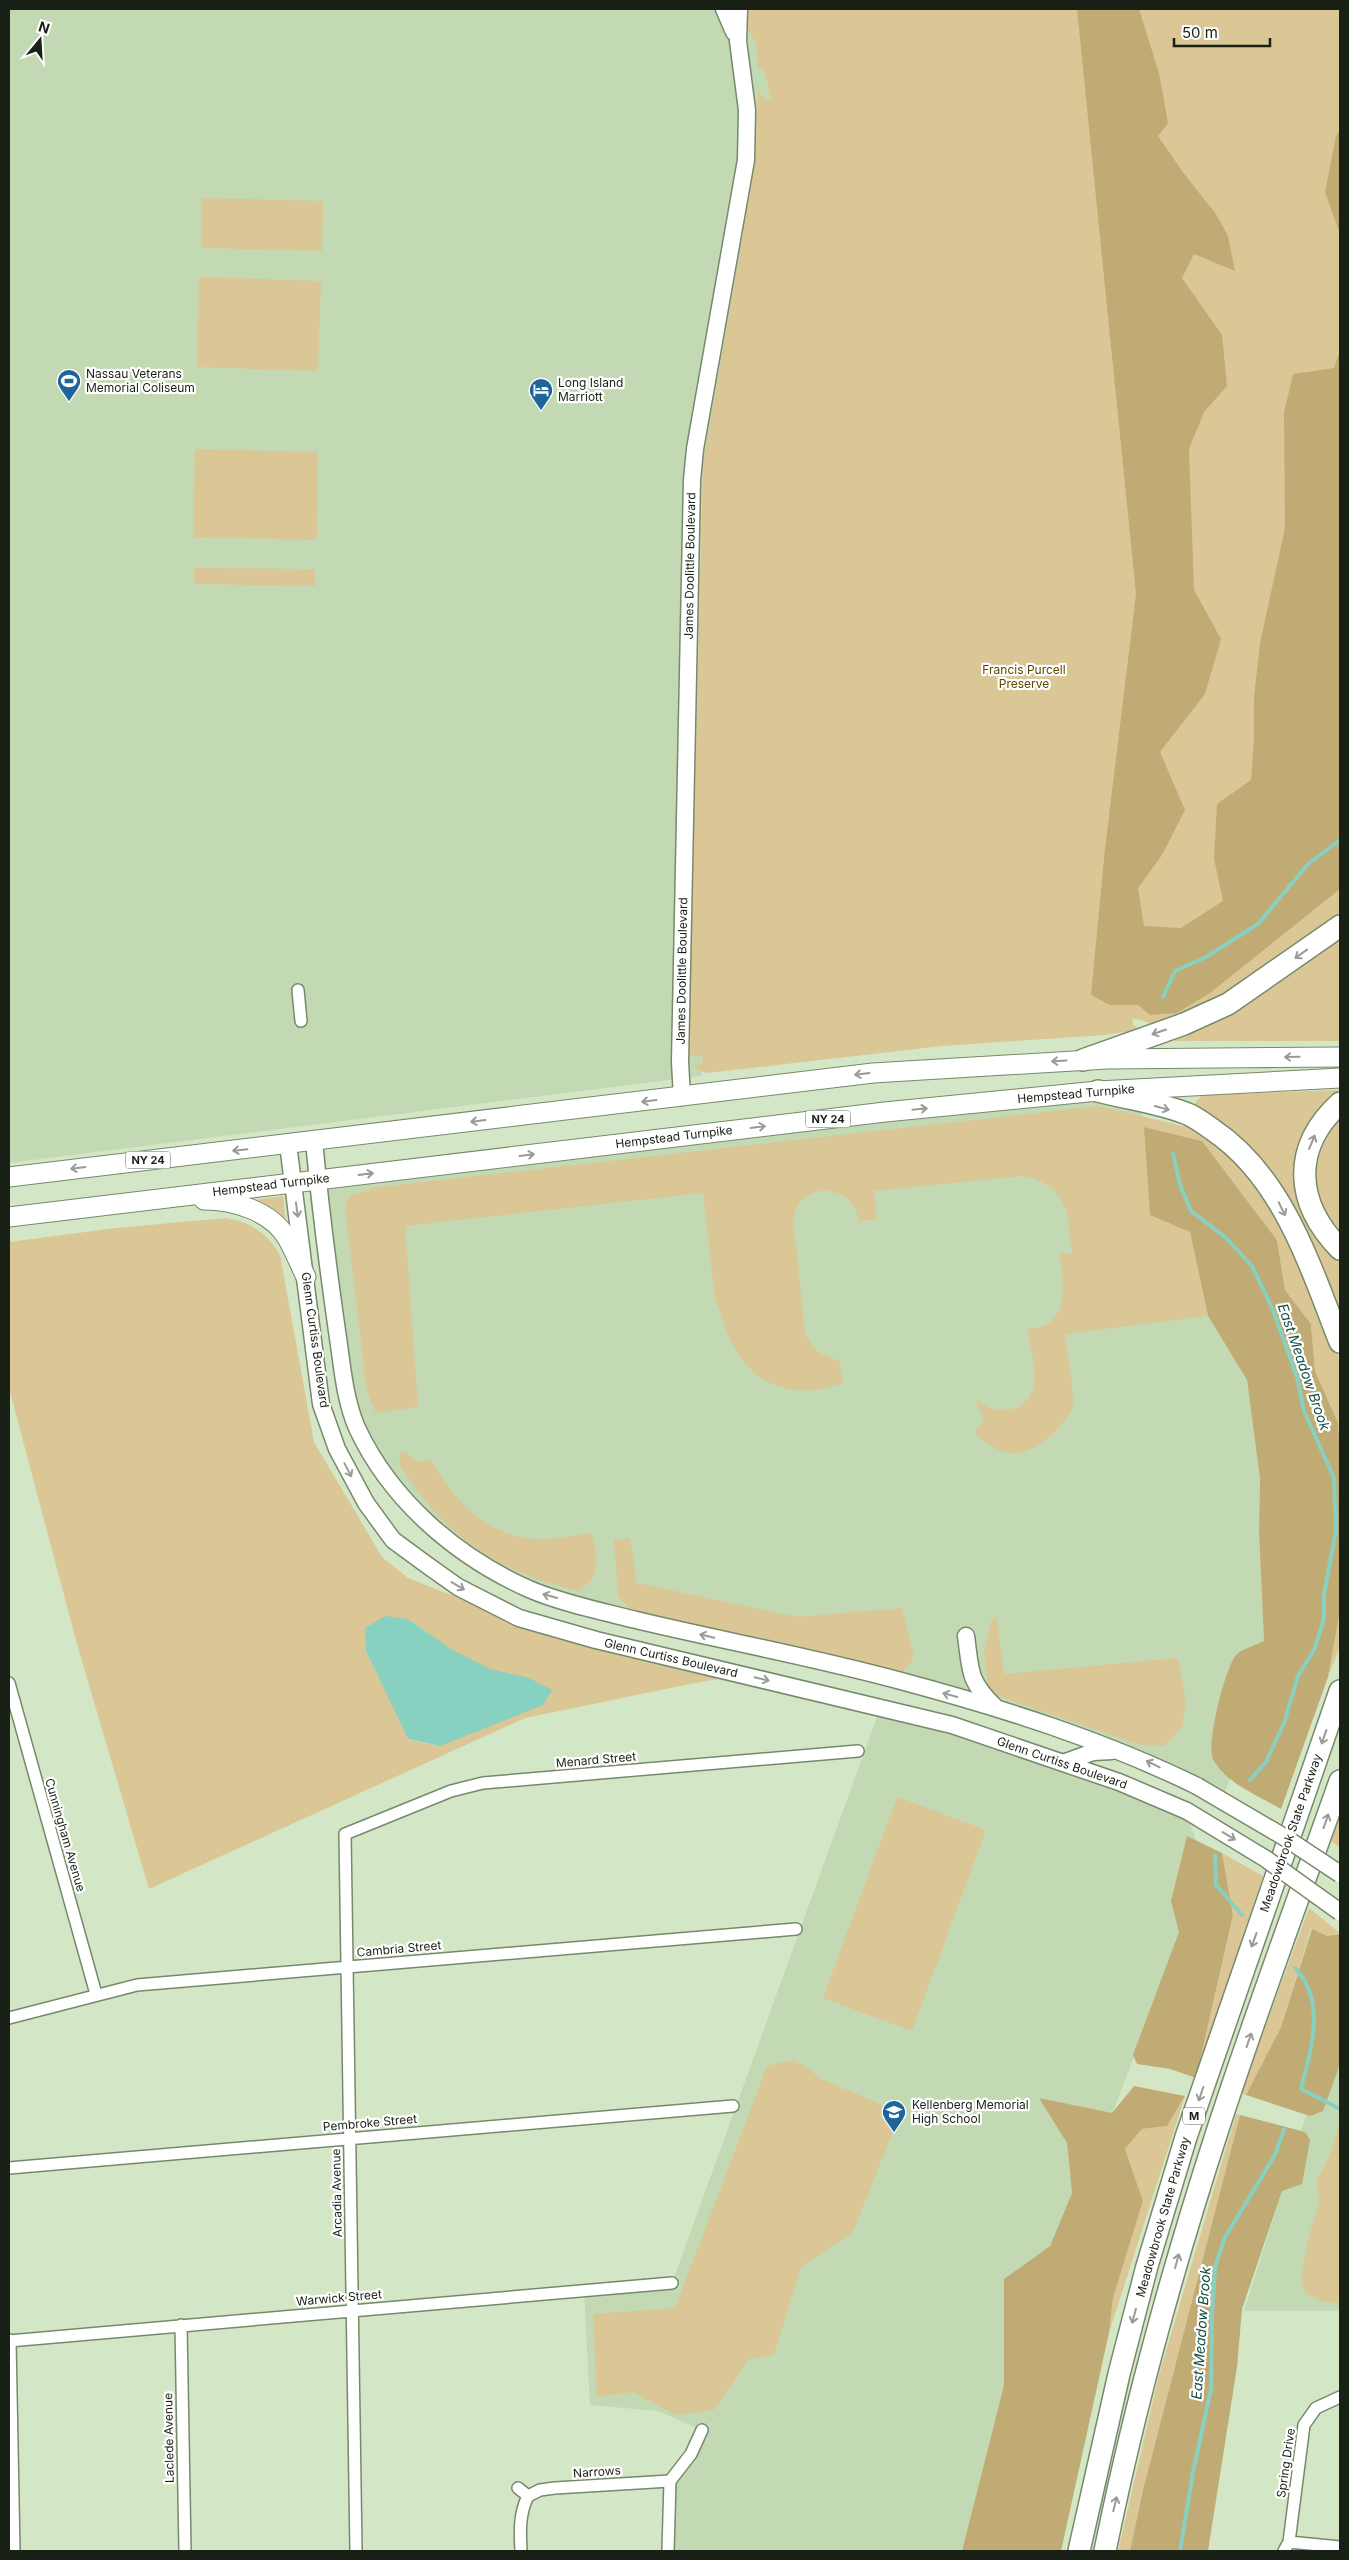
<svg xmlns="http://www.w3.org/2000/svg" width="1349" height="2560" font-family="Inter,sans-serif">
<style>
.built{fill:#c3d9b3}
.green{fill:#dbc696;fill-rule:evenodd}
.forest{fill:#c1ab75}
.water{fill:#88d0bf}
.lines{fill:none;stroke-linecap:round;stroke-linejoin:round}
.stream{stroke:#88d0bf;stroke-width:4}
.street-casing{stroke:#77896b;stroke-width:14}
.secondary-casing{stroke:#77896b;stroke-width:19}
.primary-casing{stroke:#77896b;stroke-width:21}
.highway-casing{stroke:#77896b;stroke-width:24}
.street{stroke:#fff;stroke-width:11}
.secondary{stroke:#fff;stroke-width:16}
.primary{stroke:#fff;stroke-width:19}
.highway{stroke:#fff;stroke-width:21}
.secondary-bridge-casing{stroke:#77896b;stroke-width:19;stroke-linecap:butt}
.secondary-bridge{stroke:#fff;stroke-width:16}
.oneway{stroke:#989b96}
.labels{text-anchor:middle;stroke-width:4.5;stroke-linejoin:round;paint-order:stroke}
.shield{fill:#fff;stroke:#5e635b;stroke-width:1}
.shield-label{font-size:11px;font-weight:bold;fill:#192015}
.poi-label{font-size:12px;fill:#192015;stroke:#fff;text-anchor:start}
.street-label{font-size:12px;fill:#192015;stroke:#fff}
.park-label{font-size:12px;fill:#5d4700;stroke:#fff}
.water-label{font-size:14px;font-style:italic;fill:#104e43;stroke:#fff}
</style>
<rect width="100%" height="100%" fill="#d3e7c6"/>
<path class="built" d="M9 9H750L773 110 713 451 701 1076 9 1163Z
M1079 1097 1138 1103 1208 1316 1247 1380 1260 1477 1259 1531 1264 1641 1236 1655 1213 1759 1230 1779 1223 1797 1027 1717 536 1589 476 1559 406 1498 362 1433 350 1401 320 1175Z
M881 1706 1187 1814 1205 1867 1109 2123 1040 2098 1067 2143 1072 2193 1050 2246 1004 2279V2385L962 2551H668L670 2481 702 2430 658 2411 590 2405 584 2291 672 2283Z
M1340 2008V2311H1244Z"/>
<path class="green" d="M747 9H1340V916L1229 997 1156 1026 1141 1020 1132 1019 1133 1025 1140 1030 1104 1035 942 1046 708 1073 700 1071 693 1065 702 1063V1056H690L689 1046 703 464 755 165 758 91 765 99 771 100 763 66 761 69 758 67 756 43 748 31Z
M202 198 323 201 322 251 201 248Z
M199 277 321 281 318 371 197 367Z
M195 449 318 452 317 540 193 537Z
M194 568 315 569V586L194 584Z
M1340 932V1041H1175L1174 1037H1185L1186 1027Z
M1338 1090 1298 1180 1294 1182 1308 1218 1340 1254V1320L1298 1223 1192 1109 1196 1101 1203 1095Z
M1098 1106 1183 1126 1186 1120 1214 1136 1268 1196 1329 1325 1340 1362V1447L1338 1423 1315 1371 1311 1324 1285 1290 1277 1240 1202 1141 1144 1127 1190 1232 1208 1316 1065 1334C1067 1351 1074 1389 1073 1403 1069 1425 1034 1456 1011 1453 996 1451 985 1443 975 1433L984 1419 975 1399C995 1416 1028 1415 1034 1384 1037 1367 1030 1346 1027 1329 1072 1327 1063 1285 1060 1254L1072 1253 1067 1212 1061 1199 1050 1186 1033 1178 1024 1176 874 1191 877 1219 859 1221C852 1181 799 1181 793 1220 792 1229 795 1241 797 1251 799 1278 802 1305 805 1332 811 1349 822 1357 839 1360L843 1383C796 1400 755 1389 732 1343 724 1329 723 1314 715 1300L703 1193 405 1226 418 1407 376 1413 367 1392 345 1208 350 1195 378 1187Z
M1340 1111V1239L1316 1208 1310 1173 1323 1132Z
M283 1196 287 1231 246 1201Z
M226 1218C251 1222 267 1233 280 1255L314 1442 382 1557 408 1578 505 1616 741 1675 690 1684 525 1718 149 1889 77 1644 9 1388V1242L116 1228ZM408 1619C434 1637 460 1658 490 1669 514 1677 529 1676 551 1691L440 1746 409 1740 366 1651Z
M405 1452 420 1462 431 1460C457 1504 488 1539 542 1539 559 1539 576 1535 592 1533 597 1558 603 1576 578 1591 507 1573 455 1546 413 1484 407 1475 396 1465 400 1453Z
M630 1538 637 1583 797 1617 902 1608 914 1655 911 1663 899 1676 630 1609 618 1596 614 1540Z
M1340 1611V1646L1328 1677Z
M992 1618 997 1619 1004 1674 1178 1658 1186 1700 1182 1727 1164 1746 1140 1745 989 1693 984 1652Z
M897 1797 986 1830 912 2031 823 1998Z
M1340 1814V1848L1331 1841Z
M1222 1853 1263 1876 1196 2078 1233 1915Z
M1309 1908 1340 1933 1327 1936 1311 1929 1281 2027 1246 2095 1241 2093Z
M793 2060 807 2067 819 2078 885 2106 896 2124 853 2232 801 2267 774 2355 749 2359 714 2410 676 2415 633 2392 597 2397 593 2314 675 2308 767 2066Z
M1185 2096 1109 2333 1113 2298 1143 2201 1125 2149 1142 2129 1167 2126Z
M1236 2114 1240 2115 1143 2490 1130 2551H1118L1159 2375Z
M1340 2123V2303H1338L1320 2301 1306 2293 1301 2277 1308 2240 1320 2198 1317 2186 1318 2177 1329 2157Z"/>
<path class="forest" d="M1077 9H1139L1159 73 1168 123 1158 136 1185 175 1216 214 1228 236 1235 271 1194 254 1182 278 1222 335 1227 386 1204 412 1189 449 1194 590 1221 639 1205 694 1160 752 1185 810 1162 855 1138 888 1144 926 1181 928 1223 901 1214 859 1217 804 1251 780 1254 739V698L1260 643 1285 528 1284 413 1293 374 1334 368 1340 350V889L1210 993 1177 1013 1150 1015 1138 1005H1110L1091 995 1105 849 1136 594Z
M1340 129V234L1325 192 1336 136Z
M1144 1127 1202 1141 1277 1240 1285 1290 1311 1324 1315 1371 1338 1423 1340 1447V1611L1328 1677 1281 1809C1259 1796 1225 1783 1213 1759 1206 1744 1225 1668 1236 1655 1242 1649 1256 1645 1264 1641L1259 1531 1260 1478 1247 1380 1208 1316 1190 1232 1150 1215Z
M1187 1836 1222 1853 1233 1915 1196 2078 1170 2069 1137 2064 1133 2055 1179 1932 1171 1901Z
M1312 1929 1327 1936 1340 1934V2064L1323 2111 1310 2116 1246 2095 1281 2027Z
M1134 2086 1185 2096 1167 2126 1142 2129 1125 2149 1143 2201 1113 2298 1109 2333 1061 2551H962L1004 2385V2279L1050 2246 1072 2193 1067 2143 1039 2098 1112 2113Z
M1240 2115 1305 2132 1310 2140 1302 2184 1282 2191 1242 2309 1237 2367 1208 2551H1130L1143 2490Z"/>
<path class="water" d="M385 1616 408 1619 451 1649 490 1669 529 1678 552 1690 543 1705 440 1746 408 1739 366 1651 365 1628Z"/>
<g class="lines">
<path class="stream" d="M1163 997 1175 971 1206 957 1258 924 1308 864 1340 840
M1173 1153 1180 1185 1191 1211 1225 1237 1252 1266 1273 1310 1297 1377 1304 1411 1334 1478 1336 1531 1324 1594V1618L1315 1648 1298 1676 1284 1723 1266 1762 1250 1780
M1215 1855 1216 1885 1242 1915
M1295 1968C1327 2001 1311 2049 1301 2089L1340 2109
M1180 2551 1193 2472 1211 2389 1212 2315 1215 2267 1225 2237 1275 2155 1284 2130"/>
<g class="street-casing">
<path id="street" d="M298 990 301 1021
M9 1683 96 1994
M9 2018 137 1985 796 1929
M9 2168 733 2106
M181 2325 185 2551
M10 2340 14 2551
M9 2341 672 2283
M518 2488 528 2496
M528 2496 540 2490 555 2488 670 2481
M1289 2542 1340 2547
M356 2551 345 1834 451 1791 483 1783 858 1751
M521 2551C520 2532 519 2514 528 2496
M668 2551 670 2481 691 2454 702 2430
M1284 2551 1289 2542 1304 2425 1316 2408 1340 2397"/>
</g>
<g class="secondary-casing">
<path id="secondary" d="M724 9 734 32
M682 1097 680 1062 692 480 695 449 746 160 747 110 738 41 739 9
M314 1141C320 1205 328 1268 337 1331 342 1363 344 1398 357 1428 391 1501 457 1557 529 1589 558 1602 604 1612 636 1620 724 1641 813 1657 901 1681 1002 1708 1103 1740 1197 1786
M288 1144 321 1404 337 1449 366 1503 393 1540 427 1565 458 1587 519 1618 596 1640 952 1725 1119 1782 1187 1811
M966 1636C971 1672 968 1680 995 1707
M1063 1763 1093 1752 1112 1751"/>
</g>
<g class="primary-casing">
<path id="primary" d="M9 1177 873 1073 1107 1059 1340 1057
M204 1200C234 1200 271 1211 287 1238 294 1250 300 1265 306 1277
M9 1217 885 1112 1098 1091 1340 1078"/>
</g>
<g class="highway-casing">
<path id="highway" d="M1083 1060 1184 1024 1228 1004 1340 926
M1098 1091C1128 1099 1162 1103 1190 1115 1198 1119 1206 1125 1213 1130 1283 1177 1310 1266 1340 1342
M1340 1103C1291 1148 1295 1203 1340 1249
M1079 2551 1119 2374 1147 2266 1186 2137 1340 1691
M1105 2551C1134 2408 1173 2267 1218 2129 1256 2012 1299 1897 1340 1781"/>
</g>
<use href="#street" class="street"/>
<use href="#secondary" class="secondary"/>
<use href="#primary" class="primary"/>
<use href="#highway" class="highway"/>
<g class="secondary-bridge-casing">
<path id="secondary-bridge" d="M1197 1786 1284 1837 1340 1874
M1187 1811 1266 1859 1340 1912"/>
</g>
<use href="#secondary-bridge" class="secondary-bridge"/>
</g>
<defs><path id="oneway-shaft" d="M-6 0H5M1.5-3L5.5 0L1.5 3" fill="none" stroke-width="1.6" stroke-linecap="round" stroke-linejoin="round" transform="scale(1.25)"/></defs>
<g class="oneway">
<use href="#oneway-shaft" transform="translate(1301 954) rotate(144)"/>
<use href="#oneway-shaft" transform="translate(1159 1032) rotate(161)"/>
<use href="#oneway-shaft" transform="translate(1292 1057) rotate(179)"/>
<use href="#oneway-shaft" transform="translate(1059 1061) rotate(177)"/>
<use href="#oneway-shaft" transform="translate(862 1074) rotate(173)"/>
<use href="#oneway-shaft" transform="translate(649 1101) rotate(173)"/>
<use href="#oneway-shaft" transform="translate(1162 1108) rotate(15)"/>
<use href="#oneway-shaft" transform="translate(920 1109) rotate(-6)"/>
<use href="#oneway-shaft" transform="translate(478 1121) rotate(173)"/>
<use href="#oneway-shaft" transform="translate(758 1127) rotate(-7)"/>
<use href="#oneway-shaft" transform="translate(1312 1142) rotate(-67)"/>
<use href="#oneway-shaft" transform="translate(240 1150) rotate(174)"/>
<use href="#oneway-shaft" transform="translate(527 1155) rotate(-7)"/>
<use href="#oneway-shaft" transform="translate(78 1168) rotate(173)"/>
<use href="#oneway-shaft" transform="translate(366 1174) rotate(-7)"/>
<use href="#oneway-shaft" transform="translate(1282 1209) rotate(64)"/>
<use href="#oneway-shaft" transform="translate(297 1210) rotate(82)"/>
<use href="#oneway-shaft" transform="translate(348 1470) rotate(62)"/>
<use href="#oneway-shaft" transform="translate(458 1586) rotate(31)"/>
<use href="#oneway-shaft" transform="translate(550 1596) rotate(-164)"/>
<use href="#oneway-shaft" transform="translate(707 1636) rotate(-167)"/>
<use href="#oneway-shaft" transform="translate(762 1679) rotate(13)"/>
<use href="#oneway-shaft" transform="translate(950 1695) rotate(-164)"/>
<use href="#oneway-shaft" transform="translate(1324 1737) rotate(109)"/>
<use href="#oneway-shaft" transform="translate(1153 1764) rotate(-154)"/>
<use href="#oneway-shaft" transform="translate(1326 1821) rotate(-71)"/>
<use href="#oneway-shaft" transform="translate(1229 1836) rotate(31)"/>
<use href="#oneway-shaft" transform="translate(1254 1940) rotate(110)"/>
<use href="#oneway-shaft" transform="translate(1249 2040) rotate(-71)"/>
<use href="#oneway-shaft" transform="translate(1201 2094) rotate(109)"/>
<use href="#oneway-shaft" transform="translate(1177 2261) rotate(-75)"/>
<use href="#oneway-shaft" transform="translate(1134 2316) rotate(105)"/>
<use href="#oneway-shaft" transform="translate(1115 2504) rotate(-77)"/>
</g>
<defs>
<g id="stadium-pin" transform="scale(1.25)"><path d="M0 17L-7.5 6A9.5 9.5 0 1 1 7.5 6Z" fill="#1e6599" stroke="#fff"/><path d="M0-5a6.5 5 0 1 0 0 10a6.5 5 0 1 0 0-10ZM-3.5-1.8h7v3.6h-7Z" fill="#fff"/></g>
<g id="hotel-pin" transform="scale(1.25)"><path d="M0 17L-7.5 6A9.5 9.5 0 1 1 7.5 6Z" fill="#1e6599" stroke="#fff"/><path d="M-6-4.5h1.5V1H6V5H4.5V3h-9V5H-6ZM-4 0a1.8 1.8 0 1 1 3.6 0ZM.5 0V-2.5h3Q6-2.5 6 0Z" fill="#fff"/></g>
<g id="school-pin" transform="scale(1.25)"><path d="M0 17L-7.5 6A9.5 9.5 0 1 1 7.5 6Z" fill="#1e6599" stroke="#fff"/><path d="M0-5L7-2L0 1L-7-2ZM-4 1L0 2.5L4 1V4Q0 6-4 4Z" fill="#fff"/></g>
</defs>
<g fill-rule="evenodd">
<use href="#stadium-pin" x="69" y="381"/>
<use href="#hotel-pin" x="541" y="390"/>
<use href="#school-pin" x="894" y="2112"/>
</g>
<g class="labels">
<g class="shield">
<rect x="805.5" y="1110.5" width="45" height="17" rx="4"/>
<rect x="125.5" y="1151.5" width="45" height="17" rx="4"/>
<rect x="1183" y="2107.5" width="22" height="17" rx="4"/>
</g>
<g class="shield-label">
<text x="828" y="1123">NY 24</text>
<text x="148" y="1164">NY 24</text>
<text x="1194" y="2120">M</text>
</g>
<g class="poi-label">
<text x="86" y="378">Nassau Veterans<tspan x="86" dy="14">Memorial Coliseum</tspan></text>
<text x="558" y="387">Long Island<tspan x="558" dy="14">Marriott</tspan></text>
<text x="912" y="2109">Kellenberg Memorial<tspan x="912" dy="14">High School</tspan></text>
</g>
<g class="street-label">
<text transform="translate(690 566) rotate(-89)" y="4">James Doolittle Boulevard</text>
<text transform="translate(682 971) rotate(-89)" y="4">James Doolittle Boulevard</text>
<text transform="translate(1076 1094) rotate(-5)" y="4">Hempstead Turnpike</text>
<text transform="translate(674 1137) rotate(-7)" y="4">Hempstead Turnpike</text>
<text transform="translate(271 1185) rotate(-7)" y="4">Hempstead Turnpike</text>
<text transform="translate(315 1340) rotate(82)" y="4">Glenn Curtiss Boulevard</text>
<text transform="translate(671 1658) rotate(13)" y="4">Glenn Curtiss Boulevard</text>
<text transform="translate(596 1760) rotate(-5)" y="4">Menard Street</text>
<text transform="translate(1062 1763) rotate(19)" y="4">Glenn Curtiss Boulevard</text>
<text transform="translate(1291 1833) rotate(-71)" y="4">Meadowbrook State Parkway</text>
<text transform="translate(65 1835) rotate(74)" y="4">Cunningham Avenue</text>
<text transform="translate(399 1949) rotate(-5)" y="4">Cambria Street</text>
<text transform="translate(370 2123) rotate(-5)" y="4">Pembroke Street</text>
<text transform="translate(337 2193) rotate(-91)" y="4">Arcadia Avenue</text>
<text transform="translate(1163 2217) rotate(-74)" y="4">Meadowbrook State Parkway</text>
<text transform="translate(339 2298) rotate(-5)" y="4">Warwick Street</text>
<text transform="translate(169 2438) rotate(-91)" y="4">Laclede Avenue</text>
<text transform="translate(1286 2463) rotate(-82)" y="4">Spring Drive</text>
<text transform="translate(597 2472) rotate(-4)" y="4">Narrows</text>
</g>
<g class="park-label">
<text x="1024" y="674">Francis Purcell<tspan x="1024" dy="14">Preserve</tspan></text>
</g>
<g class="water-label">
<text transform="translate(1304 1367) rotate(71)" y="5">East Meadow Brook</text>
<text transform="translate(1201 2333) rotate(-86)" y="5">East Meadow Brook</text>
</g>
</g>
<rect width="1349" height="2560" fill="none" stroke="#192015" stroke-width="20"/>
<g transform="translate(40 40) rotate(18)" stroke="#ffffff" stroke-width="4" paint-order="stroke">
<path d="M0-4L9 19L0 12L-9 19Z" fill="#192015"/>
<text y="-8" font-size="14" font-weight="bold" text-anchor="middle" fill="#192015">N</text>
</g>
<path d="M1174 38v8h96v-8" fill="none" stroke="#192015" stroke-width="2.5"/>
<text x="1182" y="38" font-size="15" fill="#192015" stroke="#ffffff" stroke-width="4" paint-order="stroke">50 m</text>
</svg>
